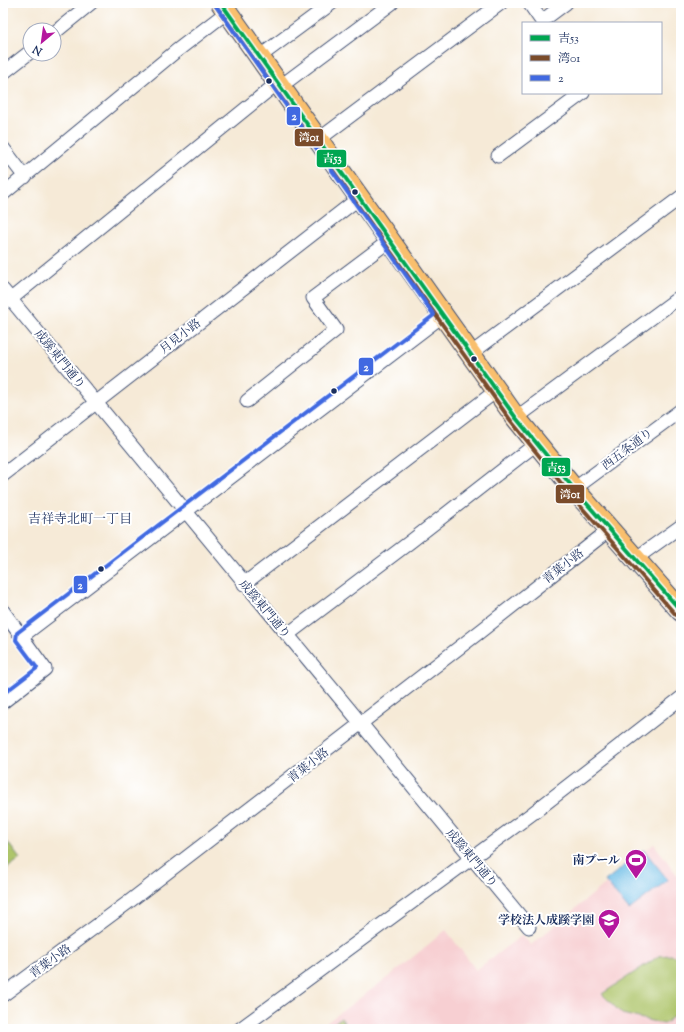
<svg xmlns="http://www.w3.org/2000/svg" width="684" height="1032" font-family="'Sorts Mill Goudy','Noto Serif JP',serif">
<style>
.built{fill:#f7cfd2}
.green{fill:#aec56a;stroke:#647a64}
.water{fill:#69bbe5;stroke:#4275a2}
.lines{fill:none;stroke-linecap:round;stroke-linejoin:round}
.street-casing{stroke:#3c4b70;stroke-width:15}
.primary-casing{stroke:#3c4b70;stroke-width:22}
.street{stroke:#fff;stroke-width:13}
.primary{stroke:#f9bf6d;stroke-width:20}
.bus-1-casing{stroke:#fff;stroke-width:7}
.bus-2-casing{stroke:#fff;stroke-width:7}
.bus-3-casing{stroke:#fff;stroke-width:7}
.bus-1{stroke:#00a651;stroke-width:4}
.bus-2{stroke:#7a4b2a;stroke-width:4}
.bus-3{stroke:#4169e1;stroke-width:4}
.bus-dot{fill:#1b2f5e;stroke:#fff;stroke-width:1.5}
.labels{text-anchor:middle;stroke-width:4;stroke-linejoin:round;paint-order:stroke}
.street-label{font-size:12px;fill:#1b2f5e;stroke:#fff}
.poi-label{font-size:12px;font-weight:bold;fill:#1b2f5e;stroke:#fff;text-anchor:end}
.neighbourhood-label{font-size:13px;fill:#1b2f5e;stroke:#fff}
.line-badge{stroke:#fff;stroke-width:1.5}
.badge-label{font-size:11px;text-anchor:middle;font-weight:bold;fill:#fff}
</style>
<rect width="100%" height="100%" fill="#fff"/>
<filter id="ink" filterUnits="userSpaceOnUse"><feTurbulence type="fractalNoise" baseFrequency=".025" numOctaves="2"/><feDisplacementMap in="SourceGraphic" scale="8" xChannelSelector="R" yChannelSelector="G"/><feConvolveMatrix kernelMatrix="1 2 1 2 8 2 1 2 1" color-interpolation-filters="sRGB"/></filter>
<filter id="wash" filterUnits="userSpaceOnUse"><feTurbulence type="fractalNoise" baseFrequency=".012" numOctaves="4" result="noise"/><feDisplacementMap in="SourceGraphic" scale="16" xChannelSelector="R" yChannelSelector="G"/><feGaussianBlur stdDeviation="0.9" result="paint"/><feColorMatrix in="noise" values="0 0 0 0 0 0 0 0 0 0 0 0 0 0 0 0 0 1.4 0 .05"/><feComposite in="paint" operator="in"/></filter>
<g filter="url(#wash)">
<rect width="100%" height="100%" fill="#f6ead7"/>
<path class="built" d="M654 844 681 880V1029H318L391 975 446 930 476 970 522 935 531 945Z"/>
<path class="green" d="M3 836 20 859 3 871Z
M671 955 681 958V1010L664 1024 622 1014 602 994 659 956Z
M341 1018 349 1029H326Z"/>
<path class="water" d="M644 850 668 880 629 910 605 881Z"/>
</g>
<g filter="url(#ink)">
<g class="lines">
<g class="street-casing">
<path id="street" d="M529 3 543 23
M542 21 566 3
M54 33 91 3
M259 57 332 3
M3 73 30 52
M318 140 501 3
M3 148 25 177
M498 156 583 93
M3 194 175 52 227 12
M3 290 529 927
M11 299 270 89 289 80 392 3
M469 355 681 197
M247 401 336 330 313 298 389 241
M516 418 681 296
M3 475 359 198
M574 489 681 410
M635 559 681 526
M244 584 496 391
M3 611 45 669 3 702
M287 635 410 542 536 444
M21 637 442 316
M3 995 130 901 482 630 609 530
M240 1029 533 813 681 698"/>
</g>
<g class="primary-casing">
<path id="primary" d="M221 3 516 418 574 489 681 611"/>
</g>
<use href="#street" class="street"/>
<use href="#primary" class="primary"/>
<g class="bus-1-casing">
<path id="bus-1" d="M221 3 516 418 574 489 681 611"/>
</g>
<g class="bus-2-casing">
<path id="bus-2" d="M216 6 511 421 569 493 676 615"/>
</g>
<g class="bus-3-casing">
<path id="bus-3" d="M3 694 37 668 16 640 17 633 434 315 216 6"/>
</g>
<use href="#bus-1" class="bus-1"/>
<use href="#bus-2" class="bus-2"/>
<use href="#bus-3" class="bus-3"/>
</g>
</g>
<defs>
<g id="stadium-pin" transform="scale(1.15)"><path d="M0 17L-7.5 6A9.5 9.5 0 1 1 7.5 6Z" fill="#b5179e" stroke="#fff"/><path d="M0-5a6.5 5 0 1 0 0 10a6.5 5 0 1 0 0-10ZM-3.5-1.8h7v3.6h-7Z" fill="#fff"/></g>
<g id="university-pin" transform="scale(1.15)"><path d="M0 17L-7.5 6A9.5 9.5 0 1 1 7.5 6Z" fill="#b5179e" stroke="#fff"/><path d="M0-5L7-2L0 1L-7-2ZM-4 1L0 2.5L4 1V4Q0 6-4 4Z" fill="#fff"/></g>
</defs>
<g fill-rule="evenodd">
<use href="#stadium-pin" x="636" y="860"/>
<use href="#university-pin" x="609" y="920"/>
</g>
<g class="bus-dot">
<circle cx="269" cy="81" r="3.5"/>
<circle cx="355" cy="192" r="3.5"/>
<circle cx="474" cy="359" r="3.5"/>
<circle cx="334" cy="391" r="3.5"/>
<circle cx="101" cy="569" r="3.5"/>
</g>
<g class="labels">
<g class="street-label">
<text transform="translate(180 336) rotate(-38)" y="4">月見小路</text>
<text transform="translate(60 359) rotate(51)" y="4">成蹊東門通り</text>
<text transform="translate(627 449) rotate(-37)" y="4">西五条通り</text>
<text transform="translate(563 566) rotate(-38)" y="4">青葉小路</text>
<text transform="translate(265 609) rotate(50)" y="4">成蹊東門通り</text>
<text transform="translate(308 765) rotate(-38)" y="4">青葉小路</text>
<text transform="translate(472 858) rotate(50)" y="4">成蹊東門通り</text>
<text transform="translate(50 961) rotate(-36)" y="4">青葉小路</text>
</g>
<g class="poi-label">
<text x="620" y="864">南プール</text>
<text x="594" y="924">学校法人成蹊学園</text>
</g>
<g class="neighbourhood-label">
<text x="80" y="523">吉祥寺北町一丁目</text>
</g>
</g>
<g class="line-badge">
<rect x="286" y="106" width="15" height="20" rx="4" fill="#4169e1"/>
<rect x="294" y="128" width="30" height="19" rx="4" fill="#7a4b2a"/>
<rect x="316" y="149" width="31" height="19" rx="4" fill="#00a651"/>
<rect x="358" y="357" width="16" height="19" rx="4" fill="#4169e1"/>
<rect x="541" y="457" width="30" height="20" rx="4" fill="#00a651"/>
<rect x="555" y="484" width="30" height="20" rx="4" fill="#7a4b2a"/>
<rect x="73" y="575" width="15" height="19" rx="4" fill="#4169e1"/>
</g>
<g class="badge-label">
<text x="294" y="120">2</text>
<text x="309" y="141">湾01</text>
<text x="332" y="162">吉53</text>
<text x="366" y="371">2</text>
<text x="556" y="471">吉53</text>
<text x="570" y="498">湾01</text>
<text x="80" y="589">2</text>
</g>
<rect width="684" height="1032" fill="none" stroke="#fff" stroke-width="16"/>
<rect x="522" y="22" width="140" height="72" fill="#ffffff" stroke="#a4acbf"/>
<rect x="530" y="35" width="20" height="6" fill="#00a651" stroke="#a4acbf"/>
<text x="558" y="42" font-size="12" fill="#1b2f5e">吉53</text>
<rect x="530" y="55" width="20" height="6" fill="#7a4b2a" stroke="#a4acbf"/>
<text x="558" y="62" font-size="12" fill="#1b2f5e">湾01</text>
<rect x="530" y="75" width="20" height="6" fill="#4169e1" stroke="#a4acbf"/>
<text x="558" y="82" font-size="12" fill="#1b2f5e">2</text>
<g transform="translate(42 42) rotate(209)"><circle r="19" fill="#ffffff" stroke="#a4acbf"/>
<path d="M0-3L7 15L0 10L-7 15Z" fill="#b5179e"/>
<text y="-6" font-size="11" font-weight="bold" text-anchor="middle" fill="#1b2f5e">N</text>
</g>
</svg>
